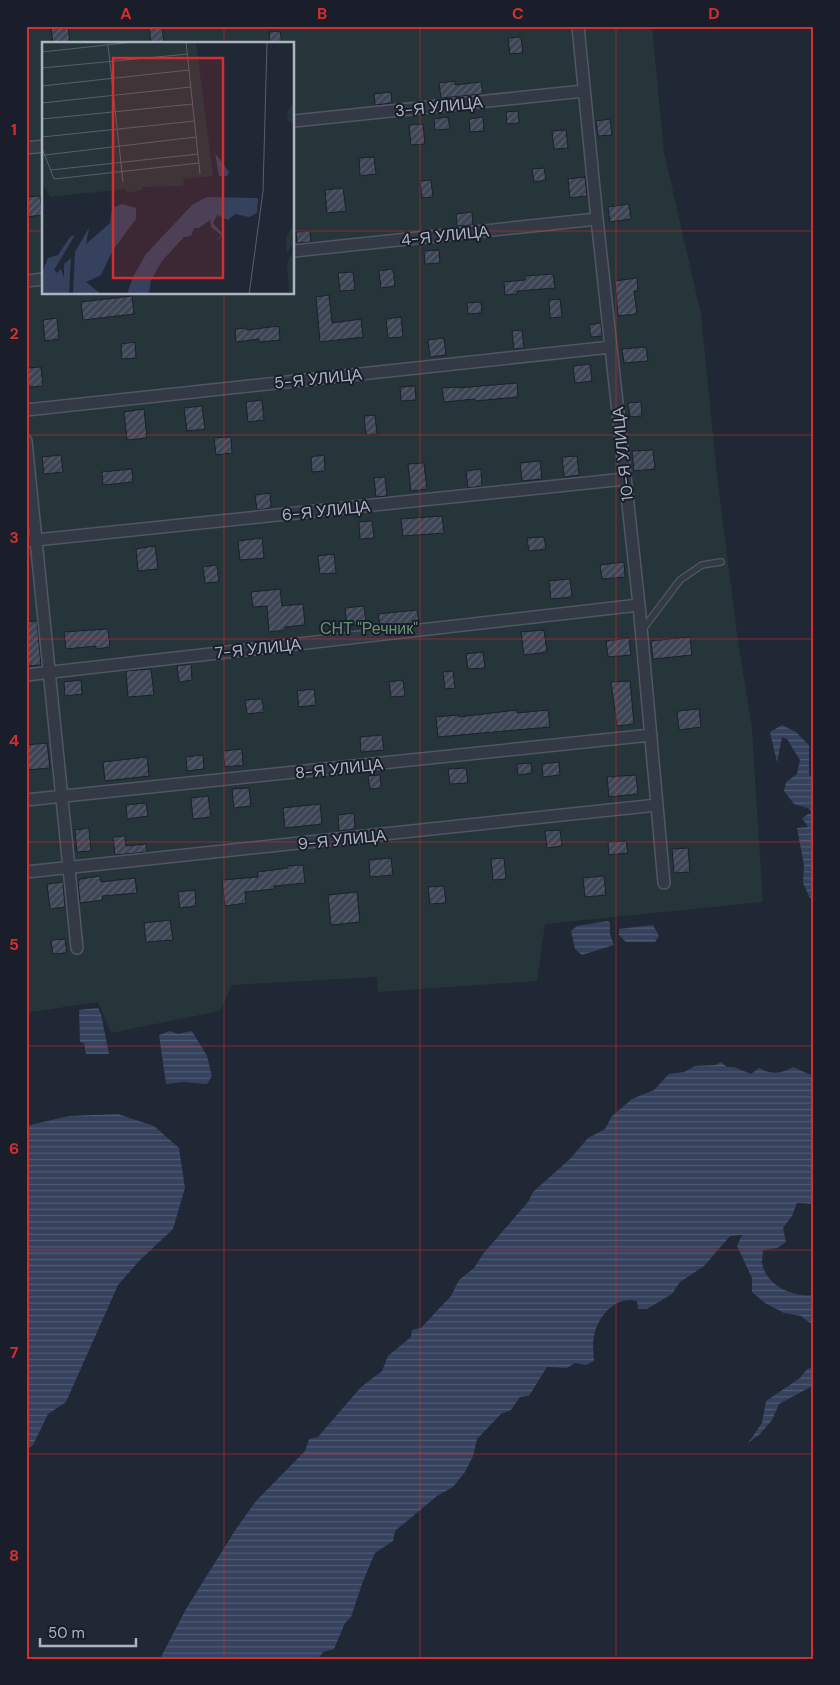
<svg xmlns="http://www.w3.org/2000/svg" width="840" height="1685" font-family="'DM Sans',sans-serif">
<style>
.green{fill:#253539;fill-rule:evenodd}
.water{fill:url(#water-rules)}
.building{fill:url(#building-hatch);stroke:#1b202c}
.lines{fill:none;stroke-linecap:round;stroke-linejoin:round}
.lane-casing{stroke:#515663;stroke-width:8}
.street-casing{stroke:#515663;stroke-width:14}
.lane{stroke:#333945;stroke-width:5.5}
.street{stroke:#333945;stroke-width:11}
.grid{fill:none;stroke:#d42f30;stroke-width:1;stroke-opacity:0.55}
.labels{text-anchor:middle;stroke-width:4;stroke-linejoin:round;paint-order:stroke}
.street-label{font-size:16px;fill:#adb3c2;stroke:#191e2a}
.park-label{font-size:16px;fill:#679175;stroke:#191e2a}
.inset-road{fill:none;stroke:#585f6d;stroke-width:1}
.view{fill:#d42f30;fill-opacity:0.15;stroke:#d42f30;stroke-width:2.5}
.inset-edge{fill:none;stroke:#adb3c2;stroke-width:2.5}
.neatline{fill:none;stroke:#d42f30;stroke-width:2}
.grid-label{font-size:16px;text-anchor:middle;font-weight:bold;fill:#d42f30}
</style>
<defs>
<pattern id="water-rules" width="6" height="5" patternUnits="userSpaceOnUse" patternTransform="scale(1.25)"><rect width="6" height="5" fill="#36425d"/><path d="M0 2.5h6" fill="none" stroke="#505b73"/></pattern>
<pattern id="building-hatch" width="6" height="6" patternUnits="userSpaceOnUse" patternTransform="scale(1.25)"><rect width="6" height="6" fill="#3e4656"/><path d="M-1 1l2-2M0 6l6-6M5 7l2-2" fill="none" stroke="#575e6d"/></pattern>
</defs>
<rect width="100%" height="100%" fill="#202735"/>
<path class="green" d="M26 26H652L664 152 701 314 717 475 738 641 752 728 763 902 545 924 537 981 378 992 377 977 232 985 220 1011 111 1033 98 1002 26 1013ZM44 44H294V294H44Z"/>
<path class="water" d="M782 725 796 732 809 745V775L814 778V901L810 898 803 883 804 865 797 828 808 827 802 818 812 812 808 808 794 804 784 791 786 782 797 774 800 760 787 739 782 737 777 762 770 732Z
M608 921 610 923V934L614 945 582 955 575 949 571 931 577 926Z
M653 925 659 936 655 942H626L619 935V929Z
M98 1008 101 1014 109 1054H86L84 1043 80 1042 79 1010Z
M170 1031 178 1034 192 1031 207 1056 212 1076 207 1084 184 1082 166 1084 159 1035Z
M721 1062 727 1067H734L751 1074 759 1068C771 1075 781 1074 793 1067L811 1075 814 1073V1204L797 1203 792 1216 783 1228 786 1242 777 1248 763 1250C763 1254 762 1258 762 1262 765 1285 793 1298 814 1295V1326L801 1316 784 1313 765 1303 752 1292V1278L737 1246 742 1235 730 1236 704 1266 680 1282 672 1294 647 1309H638L637 1301C619 1296 604 1310 597 1326 592 1336 593 1350 594 1361L586 1365 575 1363 567 1368 547 1367 529 1396 520 1397 511 1410 501 1414 477 1439 473 1456 465 1472 453 1487 437 1496 395 1531 393 1541 375 1553 363 1581 351 1617 345 1623 334 1649 323 1652 318 1659H160L186 1609 236 1529 256 1501 305 1451 309 1439 318 1437 361 1387 382 1371 388 1356 411 1337 412 1330 421 1328 434 1314 451 1296 459 1280 474 1268 483 1254 528 1202 533 1192 570 1159 588 1138 605 1129 612 1116 632 1099 654 1090 669 1074 684 1072 695 1066 716 1065Z
M118 1114 154 1126 179 1148 185 1188 173 1229 139 1261 118 1285 66 1402 48 1414 33 1445 26 1450V1126L69 1116Z
M814 1367V1385L779 1404 772 1420 760 1434 748 1443 762 1423 766 1401 800 1378 807 1369Z"/>
<path class="building" d="M68 26 70 44H53L51 28Z
M149 26H162L164 43 151 44Z
M280 31 282 44H270L269 32Z
M521 37 523 53 510 54 508 38Z
M455 81V85L481 82 483 94 441 98 439 83Z
M391 92 392 103 375 105 374 94Z
M518 111 519 123 507 124 506 112Z
M448 117 450 129 435 130 434 119Z
M483 117 484 131 470 132 469 119Z
M610 119 612 135 598 136 596 121Z
M423 124 425 144 411 145 409 125Z
M566 130 568 148 554 149 552 131Z
M374 157 376 174 360 176 359 158Z
M544 168 546 180 534 182 532 169Z
M585 177 587 196 570 198 568 179Z
M431 180 433 197 422 198 420 181Z
M343 188 346 211 327 213 325 190Z
M40 196 42 215 26 217V197Z
M629 204 631 219 610 222 608 207Z
M472 212 473 225 457 226 456 214Z
M310 231 311 242 297 243 296 232Z
M439 250 440 263 425 264 424 251Z
M393 269 395 286 381 288 379 271Z
M353 272 355 290 340 291 338 273Z
M553 274 555 288 517 291V294L505 295 504 282 525 280V276Z
M637 278 638 291H634L637 314 618 316 615 281Z
M329 295 332 323 361 319 363 337 320 342 316 297Z
M132 296 134 314 83 320 81 302Z
M560 299 562 317 550 318 549 300Z
M481 302 482 313 468 314 467 303Z
M401 317 403 337 388 338 386 319Z
M57 318 59 339 45 341 43 320Z
M601 323 602 336 591 337 589 325Z
M279 326 280 340 259 342V339L236 342 235 329 246 328 247 330Z
M522 330 524 348 514 349 512 331Z
M444 338 446 355 430 357 428 340Z
M135 342 136 358 122 359 121 344Z
M646 347 648 361 624 363 622 349Z
M590 364 592 381 575 383 573 366Z
M41 367 43 386 29 387 27 368Z
M517 383 518 397 475 401V399L444 402 442 388 458 387V388Z
M415 386 416 400 401 401 400 387Z
M262 400 264 420 248 422 246 402Z
M641 402 642 416 630 417 628 403Z
M202 406 205 429 187 431 184 408Z
M144 409 147 438 127 440 124 412Z
M375 415 377 434 366 435 364 416Z
M231 437 232 453 216 455 214 438Z
M653 450 655 469 634 471 632 451Z
M61 455 63 472 44 474 42 457Z
M324 455 325 471 312 472 311 457Z
M577 456 579 475 564 477 562 457Z
M540 461 542 479 522 481 520 463Z
M424 463 427 489 411 491 408 464Z
M132 469 133 482 103 485 102 472Z
M481 469 482 486 468 488 466 471Z
M385 477 387 496 376 497 374 478Z
M270 493 271 508 257 510 255 495Z
M442 516 444 533 403 536 401 519Z
M372 521 374 538 360 539 359 522Z
M544 537 546 549 529 551 527 538Z
M262 538 264 558 240 560 238 541Z
M155 546 158 569 138 571 136 549Z
M334 554 336 573 320 574 318 556Z
M624 562 625 577 602 579 600 565Z
M217 565 219 582 205 583 203 567Z
M570 579 572 597 551 599 549 581Z
M280 589 282 606 303 604 305 625 285 627V630L269 632 267 606 253 607 251 592Z
M364 606 366 624 347 626 345 608Z
M417 610 419 623 380 625 378 614Z
M37 621 41 665 26 666V622Z
M108 629 110 647 96 649V646L66 649 64 632Z
M544 630 547 652 524 655 521 632Z
M690 637 692 655 653 659 651 641Z
M629 638 631 655 608 657 606 641Z
M483 652 485 668 468 669 466 654Z
M191 664 192 680 179 682 177 666Z
M151 669 154 695 128 697 126 671Z
M453 671 455 688 445 689 443 672Z
M81 680 82 694 65 696 64 682Z
M403 680 405 696 391 697 389 682Z
M630 681 634 724 617 726 611 682Z
M314 689 316 705 299 707 297 691Z
M262 699 264 712 247 714 245 700Z
M699 709 701 727 679 730 677 711Z
M517 710V713L548 710 550 727 438 737 436 717 459 715V717Z
M382 735 384 750 361 752 360 737Z
M47 743 50 768 26 770V745Z
M242 749 243 765 225 767 223 751Z
M203 755 204 769 187 771 186 757Z
M147 757 149 776 105 781 103 762Z
M559 762 560 775 543 777 542 764Z
M531 763 532 773 518 775 517 764Z
M466 768 468 783 450 784 448 769Z
M380 775 381 788 370 789 368 776Z
M636 775 638 794 609 797 607 777Z
M249 788 251 806 234 808 232 789Z
M208 796 211 817 193 819 191 798Z
M146 803 148 816 127 819 126 805Z
M320 804 322 824 285 828 283 808Z
M354 813 355 829 339 831 338 815Z
M89 828 91 851 77 852 75 830Z
M560 830 562 846 547 848 545 831Z
M125 836 126 846 146 844 147 852 115 855 113 837Z
M626 841 628 853 609 855 608 842Z
M688 848 690 872 674 873 672 849Z
M391 858 393 875 370 877 369 860Z
M504 858 506 879 493 880 491 859Z
M303 865 305 883 274 886 275 889 245 892 246 903 225 906 222 880 258 877V872L288 868V866Z
M100 876 101 882 135 878 137 893 102 896 103 900 80 903 78 881 80 880V879Z
M604 876 606 895 585 897 583 878Z
M63 882 65 907 50 909 47 884Z
M444 886 446 903 430 904 428 887Z
M195 890 196 906 180 908 178 892Z
M357 892 360 922 331 925 328 895Z
M170 920 173 940 146 942 144 923Z
M65 939 67 953 53 954 51 940Z"/>
<g class="lines">
<g class="lane-casing">
<path id="lane" d="M643 629 680 580 702 565 721 562"/>
</g>
<g class="street-casing">
<path id="street" d="M578 26 597 219 639 605 664 883
M294 121 584 91
M26 148 44 146
M294 251 597 219
M26 281 44 279
M26 410 611 347
M26 441 77 948
M26 541 625 479
M26 675 639 605
M26 800 651 735
M26 872 657 805"/>
</g>
<use href="#lane" class="lane"/>
<use href="#street" class="street"/>
</g>
<path class="grid" d="M224 26V44M420 26V1659M616 26V1659M26 231H44M294 231H814M224 294V1659M26 435H814M26 639H814M26 842H814M26 1046H814M26 1250H814M26 1454H814"/>
<g class="labels">
<g class="street-label">
<text transform="translate(439 106) rotate(-6)" y="6">3-Я УЛИЦА</text>
<text transform="translate(445 235) rotate(-6)" y="6">4-Я УЛИЦА</text>
<text transform="translate(318 378) rotate(-6)" y="6">5-Я УЛИЦА</text>
<text transform="translate(622 454) rotate(-96)" y="6">10-Я УЛИЦА</text>
<text transform="translate(326 510) rotate(-6)" y="6">6-Я УЛИЦА</text>
<text transform="translate(258 648) rotate(-6)" y="6">7-Я УЛИЦА</text>
<text transform="translate(339 768) rotate(-6)" y="6">8-Я УЛИЦА</text>
<text transform="translate(342 839) rotate(-6)" y="6">9-Я УЛИЦА</text>
</g>
<g class="park-label">
<text x="369" y="634">СНТ "Речник"</text>
</g>
</g>
<g transform="translate(42 42)">
<rect width="252" height="252" fill="#202735"/>
<path d="M0 0H154L171 134 142 137 141 144 101 145 100 148 85 151 84 147 8 155 0 141Z" fill="#253539"/>
<path d="M252 60V80L245 79 246 68ZM252 183 250 203 245 211 244 194ZM251 207 252 250 247 252 245 222Z" fill="#253539"/>
<path d="M173 111 187 130 185 134H177ZM165 155 216 156 215 171 207 175 193 172 186 178 175 173 171 181 181 192 169 205 179 193 169 185 168 178 157 186H152L149 194 142 195 120 219 109 238 107 252H85L91 235 104 212 151 162ZM80 162 94 166V177L71 208 59 233 44 240 59 252H31L33 210 47 186 44 202 68 181 70 166ZM33 193 12 228 15 231 19 227 22 236V222L29 216 27 252H0V231L6 216 16 213 28 195Z" fill="#36425d"/>
<path class="inset-road" d="M144 0 158 132M66 3 81 140M0 10 92 0M0 26 146 12M0 44 147 28M0 61 149 45M0 77 151 62M0 95 153 79M0 106 12 137 157 121M3 113 154 95M9 128 156 112M207 253 221 149 225 0"/>
<path class="view" d="M71 16H181V236H71Z"/>
<rect width="252" height="252" class="inset-edge"/>
</g>
<rect width="840" height="1685" fill="none" stroke="#191e2a" stroke-width="55"/>
<path d="M40 1638v8h96v-8" fill="none" stroke="#adb3c2" stroke-width="2.5"/>
<text x="48" y="1638" font-size="15" fill="#adb3c2" stroke="#191e2a" stroke-width="4" paint-order="stroke">50 m</text>
<rect x="28" y="28" width="784" height="1630" class="neatline"/>
<g class="grid-label">
<text x="126" y="19">A</text>
<text x="322" y="19">B</text>
<text x="518" y="19">C</text>
<text x="714" y="19">D</text>
<text x="14" y="135">1</text>
<text x="14" y="339">2</text>
<text x="14" y="543">3</text>
<text x="14" y="746">4</text>
<text x="14" y="950">5</text>
<text x="14" y="1154">6</text>
<text x="14" y="1358">7</text>
<text x="14" y="1561">8</text>
</g>
</svg>
